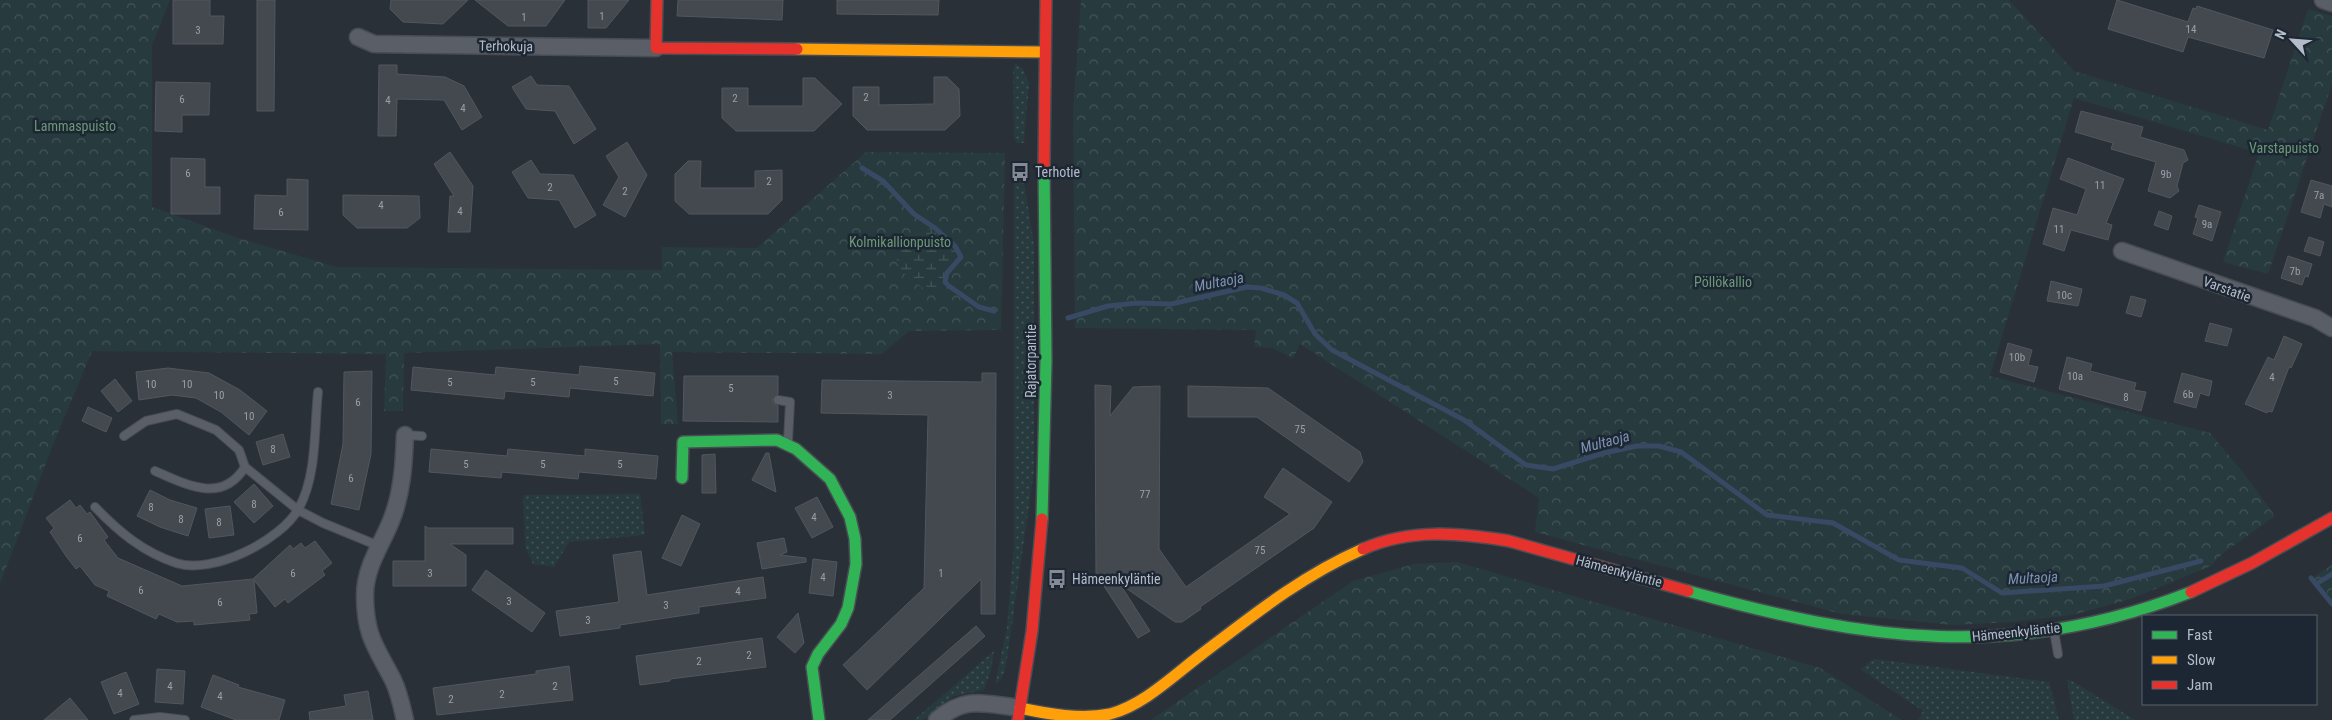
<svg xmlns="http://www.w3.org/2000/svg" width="2332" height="720" font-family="'Roboto Condensed',sans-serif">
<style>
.grass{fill:url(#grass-dots)}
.forest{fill:url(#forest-crowns)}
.wetland{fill:url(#wetland-marsh)}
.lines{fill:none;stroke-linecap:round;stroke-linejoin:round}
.stream{stroke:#384963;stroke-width:5}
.building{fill:#444950;stroke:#52575f}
.lane-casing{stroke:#484c53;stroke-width:10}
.street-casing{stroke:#484c53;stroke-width:19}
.fast-casing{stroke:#484c53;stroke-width:14}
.slow-casing{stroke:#484c53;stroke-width:14}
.jam-casing{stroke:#484c53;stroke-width:14}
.lane{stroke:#5a5e66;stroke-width:8}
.street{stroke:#5a5e66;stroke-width:16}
.fast{stroke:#30b455;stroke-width:11}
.slow{stroke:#ff9f0a;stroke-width:11}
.jam{stroke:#e5322d;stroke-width:11}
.labels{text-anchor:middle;stroke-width:5;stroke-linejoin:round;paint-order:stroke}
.number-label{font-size:11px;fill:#989fab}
.street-label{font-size:14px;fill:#b4bcc9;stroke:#1d2633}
.park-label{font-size:14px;fill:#6b9a76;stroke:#1d2633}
.poi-label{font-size:14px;fill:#b4bcc9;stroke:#1d2633;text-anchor:start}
.water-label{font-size:15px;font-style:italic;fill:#7c92b1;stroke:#1d2633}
</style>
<defs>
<pattern id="grass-dots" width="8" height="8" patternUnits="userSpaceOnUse" patternTransform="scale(1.25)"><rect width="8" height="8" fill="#273a3e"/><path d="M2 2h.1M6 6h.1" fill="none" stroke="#445559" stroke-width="1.8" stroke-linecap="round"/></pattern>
<pattern id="forest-crowns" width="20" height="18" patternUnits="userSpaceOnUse" patternTransform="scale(1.25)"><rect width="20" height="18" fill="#273a3e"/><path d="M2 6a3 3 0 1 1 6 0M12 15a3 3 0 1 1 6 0" fill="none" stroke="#445559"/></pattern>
<pattern id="wetland-marsh" width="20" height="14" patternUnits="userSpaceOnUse" patternTransform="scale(1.25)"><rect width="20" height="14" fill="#273a3e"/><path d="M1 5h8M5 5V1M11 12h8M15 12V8" fill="none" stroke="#445559"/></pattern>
</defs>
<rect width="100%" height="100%" fill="#2a3038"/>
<path class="grass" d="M1015 63 1023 69 1029 83 1024 143H1017L1014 137 1013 72Z
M1014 182H1024L1034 244V471L1006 666 1002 678 995 685 1007 627 1014 545Z
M640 494 645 535 569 542 554 567 533 564 525 546 523 495Z
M994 651 991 670 984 690 954 696 923 720H914Z
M1874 659 2049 682 2059 720H1918L1923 711 1860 669Z
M2067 679 2077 684 2135 720H2074Z"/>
<path class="forest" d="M0 0H170L152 45V207L238 238 337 267 662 270V247L757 248 866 152 1005 153 1001 330 909 331 882 354 672 352 678 424H661L660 344 404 353 403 411H384L386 354 92 351 53 445 0 584Z
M1081 0H2009L2074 71 2268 130 2308 9 2332 16V84L2268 274 2223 262 2259 153 2074 98 1990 376 2210 433 2242 471 2275 516 2222 554 2211 566 2131 599 2073 615 2012 622 1953 625 1841 614 1535 532 1539 498 1300 344 1293 358 1272 348 1254 347 1256 330 1075 328 1073 111Z
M1457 562 1820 668 1902 720H1151L1353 581 1414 564Z
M2332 565V604L2311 578Z"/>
<path class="wetland" d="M935 228 955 246 961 257 947 273 945 281 949 286 930 293 899 270 895 252C903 233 916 232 935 228Z"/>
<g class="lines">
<path class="stream" d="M862 168 883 181 914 214 935 228 955 246 961 257 947 273 945 282 949 286 979 307 994 311
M1068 318 1108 306 1137 303 1171 304 1247 287 1261 288 1284 295 1297 303 1315 334 1332 350 1464 420 1526 465 1553 469 1604 453 1637 446H1659L1681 452 1767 515 1833 523 1899 560 1962 568 2002 593 2104 586 2201 561
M2311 578 2332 604
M2316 584 2332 574"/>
</g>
<path class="building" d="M173 0H210V16H224L223 44H173Z
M257 0H275L274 111H257Z
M391 0H468L443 24 403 22 390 9Z
M475 0H565L546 26H508Z
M588 0H629L606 28H588Z
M678 0H783L782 20 677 16Z
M837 0H939L938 15 837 14Z
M2117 0 2188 22 2193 8 2196 9 2197 6 2273 30 2264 58 2188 37 2183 52 2108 29Z
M379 65H397V74L445 77 464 86 482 117 462 130 444 100 397 99 396 136H378Z
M531 76 537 85 569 86 596 129 574 144 555 111 526 109 512 87Z
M934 77H947L959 89 960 116 945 130H867L853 116V87H879V105L934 104Z
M803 78H815L842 104 814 131H736L722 118V88H748V106H803Z
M156 82 210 83 209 115H182V132L155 131Z
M2081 111 2143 127 2140 137 2184 150 2188 160 2183 163 2177 186 2179 191 2170 198 2148 191 2156 162 2111 149 2113 143 2075 132Z
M627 142 647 175 625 217 603 205 619 177 606 156Z
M450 152 473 186 470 232H448L450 196H454L434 164Z
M171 158 205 159V187H220V214H171Z
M2068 158 2124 179 2106 223 2112 225 2108 240 2071 230 2064 251 2043 244 2053 208 2077 215 2086 189 2060 179Z
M531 160 540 174 573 175 596 215 575 228 559 200 528 198 512 172Z
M688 161H701L700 188H755V171L782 170V200L768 214H689L675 201V174Z
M287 179 308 180V230L254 229 255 195 287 196Z
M2311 180 2332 186V207L2324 204 2320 218 2301 212Z
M343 195 419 196 420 218 407 228H357L343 215Z
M2199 205 2221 212 2212 241 2193 234 2198 218 2195 217Z
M2159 211 2172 216 2168 230 2154 225Z
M2309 237 2324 242 2320 256 2304 251Z
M2288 256 2312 264 2308 277 2305 276 2302 285 2281 278Z
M2051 281 2082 289 2078 306 2047 301Z
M2131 296 2146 300 2141 317 2126 313Z
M2210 323 2232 329 2227 346 2205 341Z
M2284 336 2302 344 2291 368 2289 367 2272 412 2268 411 2267 413 2245 404 2268 357 2274 360Z
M2008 343 2032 350 2028 365 2038 367 2034 382 2000 372Z
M2067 357 2092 364 2090 371 2136 383 2134 390 2146 392 2141 411 2059 389Z
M580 366 655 373 653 396 570 388 569 397 505 391 504 399 411 390 413 367 495 375 496 367 579 375Z
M168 368 209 373 240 390 267 411 249 435 221 412 196 398 172 395 139 400 136 372Z
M372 371 371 454 359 510 331 504 343 444 344 372Z
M982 373H996L995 614H981V579L867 690 843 665 924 588 928 415 821 413 822 380 982 382Z
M2182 373 2212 381 2209 396 2200 393 2196 408 2174 402Z
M684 376H778V394L772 400 774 404 778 406V422L683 421Z
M115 379 132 401 118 412 101 391Z
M1095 385 1111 386 1110 416 1133 387 1160 386 1159 549 1186 587 1290 514 1264 497 1283 468 1332 502 1314 528 1200 607 1201 609 1182 622H1175L1120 584 1150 631 1138 638 1096 574Z
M1188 386 1268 388 1360 452 1363 462 1349 482 1257 417H1188Z
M88 407 112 418 106 432 82 421Z
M283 434 290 457 263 465 256 442Z
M431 449 507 456 508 449 585 456V449L658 456 656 479 579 472 578 479 502 472 501 478 429 472Z
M766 453H769L776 492 752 480Z
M715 454 716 493H702V455Z
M254 484 273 506 254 523 234 502Z
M150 490 170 500 197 508 188 536 160 527 137 516Z
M817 497 833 527 812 538 795 508Z
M70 500 76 508 80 505 87 514 90 512 108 537 104 540 118 558 182 586 253 579 290 545 293 549 301 543 305 548 315 541 332 563 322 571 325 575 288 603 285 599 275 607 254 580 257 613 249 614 250 620 194 625V621L177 622 159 614 156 619 107 596 109 591 95 585 80 566 76 569 66 556 50 532 54 528 46 518Z
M230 506 234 535 209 538 205 509Z
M682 515 700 524 681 566 662 558Z
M425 526 428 528H513V544H450L466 555V586H393V561H425Z
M784 538 787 552 780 555 806 558V562L762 569 757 543Z
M641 551 647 595 763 577 766 598 699 607V613L620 625V628L560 636 556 611 619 602 613 555Z
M813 559 837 562 833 596 809 593Z
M486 570 545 613 532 632 472 590Z
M798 613 804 643 795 653 777 637Z
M976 626 985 636 890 720H868Z
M762 638 766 667 670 679V681L640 685 636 656Z
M569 666 573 700 437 715 433 688 536 674V671Z
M157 669 185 671 183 704 155 702Z
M126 672 139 704 114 714 101 682Z
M213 675 239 685 238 687 285 700 279 720H236L201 707Z
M368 691 373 720H310L309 712 346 706 344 695Z
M70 698 88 720H44Z"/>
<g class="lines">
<g class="lane-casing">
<path id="lane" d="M778 400 790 402 788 441
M405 435 422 436
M124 436 146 421 177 414 216 430 239 450 245 467 298 510 323 523 379 546
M155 471C187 485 222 504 245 467
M95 507C119 532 143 552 176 563 212 575 281 541 299 508 317 475 314 430 318 392
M2054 631 2058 654
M134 720 160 717 185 720"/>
</g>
<g class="street-casing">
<path id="street" d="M2323 0 2332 3
M358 37 374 44 656 48
M2122 251 2315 318 2332 328
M405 435C404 464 402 494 391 521 381 546 365 567 365 595 365 636 376 647 393 680 399 692 402 707 405 720
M937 720C966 695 985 704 1020 708"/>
</g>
<g class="fast-casing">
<path id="fast" d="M682 478 683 442 777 440 796 449 830 479 850 517 855 539 856 564 848 608 841 624 818 654 812 667 819 720
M1042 519 1046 361 1044 165
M1688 591C1867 641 2013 662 2191 592"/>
</g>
<g class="slow-casing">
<path id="slow" d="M797 49 1044 52
M1020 708C1048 714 1081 720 1110 714 1144 705 1174 675 1202 654 1253 615 1303 575 1363 549"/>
</g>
<g class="jam-casing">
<path id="jam" d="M657 0 656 48 797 49
M1044 165 1046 0
M1363 549C1411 528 1459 533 1509 541L1688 591
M2191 592 2252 563 2332 518
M1018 720 1032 631 1042 519"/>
</g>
<use href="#lane" class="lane"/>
<use href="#street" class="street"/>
<use href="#fast" class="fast"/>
<use href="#slow" class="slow"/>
<use href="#jam" class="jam"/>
</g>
<defs>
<g id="bus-bare" transform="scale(1.5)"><path d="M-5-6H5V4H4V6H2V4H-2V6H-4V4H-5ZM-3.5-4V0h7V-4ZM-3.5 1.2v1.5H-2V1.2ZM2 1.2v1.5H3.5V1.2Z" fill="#848b96" stroke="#1d2633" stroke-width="2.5" paint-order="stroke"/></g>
</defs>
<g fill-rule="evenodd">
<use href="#bus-bare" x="1020" y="172"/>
<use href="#bus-bare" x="1057" y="579"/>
</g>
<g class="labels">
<g class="number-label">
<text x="602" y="20">1</text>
<text x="524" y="21">1</text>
<text x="2191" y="33">14</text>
<text x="198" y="34">3</text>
<text x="866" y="101">2</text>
<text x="735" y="102">2</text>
<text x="182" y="103">6</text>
<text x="388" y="104">4</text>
<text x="463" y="112">4</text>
<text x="188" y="177">6</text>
<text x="2166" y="178">9b</text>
<text x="769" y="185">2</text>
<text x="2100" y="189">11</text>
<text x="550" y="191">2</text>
<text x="625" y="195">2</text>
<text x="2319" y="199">7a</text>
<text x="381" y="209">4</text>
<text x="460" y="215">4</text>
<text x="281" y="216">6</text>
<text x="2207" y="228">9a</text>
<text x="2059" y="233">11</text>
<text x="2295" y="275">7b</text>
<text x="2064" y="299">10c</text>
<text x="2017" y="361">10b</text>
<text x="2075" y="380">10a</text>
<text x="2272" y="381">4</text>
<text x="616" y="385">5</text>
<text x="450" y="386">5</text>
<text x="533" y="386">5</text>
<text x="151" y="388">10</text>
<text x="187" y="388">10</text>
<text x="731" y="392">5</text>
<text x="2188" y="398">6b</text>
<text x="219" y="399">10</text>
<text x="890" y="399">3</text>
<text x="2126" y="401">8</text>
<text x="358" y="406">6</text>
<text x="249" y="420">10</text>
<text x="1300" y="433">75</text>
<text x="273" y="453">8</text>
<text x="466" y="468">5</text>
<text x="543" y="468">5</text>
<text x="620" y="468">5</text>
<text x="351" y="482">6</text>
<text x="1145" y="498">77</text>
<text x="254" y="508">8</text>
<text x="151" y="511">8</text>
<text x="814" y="521">4</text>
<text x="181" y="523">8</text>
<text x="219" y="526">8</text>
<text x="80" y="542">6</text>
<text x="1260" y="554">75</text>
<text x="293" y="577">6</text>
<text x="430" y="577">3</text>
<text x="941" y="577">1</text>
<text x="823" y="581">4</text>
<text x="141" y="594">6</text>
<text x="738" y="595">4</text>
<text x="509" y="605">3</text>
<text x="220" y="606">6</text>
<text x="666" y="609">3</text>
<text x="588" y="624">3</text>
<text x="749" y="659">2</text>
<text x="699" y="665">2</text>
<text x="170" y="690">4</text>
<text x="555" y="690">2</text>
<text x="120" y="697">4</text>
<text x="502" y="698">2</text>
<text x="220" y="700">4</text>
<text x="451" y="703">2</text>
</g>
<g class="street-label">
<text transform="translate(506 46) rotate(1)" y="5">Terhokuja</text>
<text transform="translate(2227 289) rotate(20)" y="5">Varstatie</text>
<text transform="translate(1031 361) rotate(-90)" y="5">Rajatorpantie</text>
<text transform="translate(1619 571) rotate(15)" y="5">Hämeenkyläntie</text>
<text transform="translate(2016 632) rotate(-6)" y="5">Hämeenkyläntie</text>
</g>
<g class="park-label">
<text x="75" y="131">Lammaspuisto</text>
<text x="2284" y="153">Varstapuisto</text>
<text x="900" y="247">Kolmikallionpuisto</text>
<text x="1723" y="287">Pöllökallio</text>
</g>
<g class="poi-label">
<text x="1035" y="177">Terhotie</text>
<text x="1072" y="584">Hämeenkyläntie</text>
</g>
<g class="water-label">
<text transform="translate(1219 282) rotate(-11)" y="5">Multaoja</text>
<text transform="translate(1605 442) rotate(-15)" y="5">Multaoja</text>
<text transform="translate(2033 578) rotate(-3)" y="5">Multaoja</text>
</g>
</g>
<rect x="2142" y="615" width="175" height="90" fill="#1d2633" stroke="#59626f"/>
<rect x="2152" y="631" width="25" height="8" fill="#30b455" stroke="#59626f"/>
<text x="2187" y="640" font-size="15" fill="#b4bcc9">Fast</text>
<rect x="2152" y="656" width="25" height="8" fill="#ff9f0a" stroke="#59626f"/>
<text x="2187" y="665" font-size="15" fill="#b4bcc9">Slow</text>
<rect x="2152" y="681" width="25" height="8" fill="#e5322d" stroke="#59626f"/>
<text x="2187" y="690" font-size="15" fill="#b4bcc9">Jam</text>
<g transform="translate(2292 40) rotate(296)" stroke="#1d2633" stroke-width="4" paint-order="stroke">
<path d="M0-4L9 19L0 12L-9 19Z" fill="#b4bcc9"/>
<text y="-8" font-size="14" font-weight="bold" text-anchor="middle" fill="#b4bcc9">N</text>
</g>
</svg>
